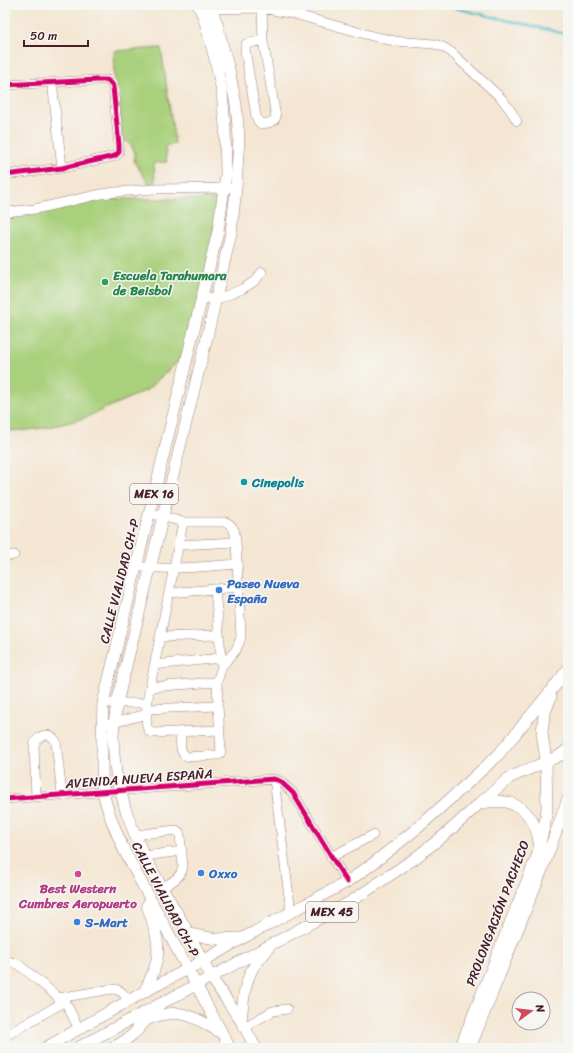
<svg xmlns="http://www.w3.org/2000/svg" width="573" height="1053" font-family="Sriracha,sans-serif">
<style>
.green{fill:#a9d07b;stroke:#7a7853}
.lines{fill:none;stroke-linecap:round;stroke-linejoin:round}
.stream{stroke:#52becd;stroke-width:2.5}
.minor-casing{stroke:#9f827e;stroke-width:10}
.major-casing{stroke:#9f827e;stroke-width:12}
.minor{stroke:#fff;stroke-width:9}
.major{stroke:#fff;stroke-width:11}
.cycleway-casing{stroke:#f6f6f2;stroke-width:8}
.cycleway{stroke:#d6006c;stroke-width:5}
.leisure-dot{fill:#2e9e5b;stroke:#f6f6f2;stroke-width:1.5}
.culture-dot{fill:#0f9aa8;stroke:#f6f6f2;stroke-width:1.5}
.shop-dot{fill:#3f7fe0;stroke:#f6f6f2;stroke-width:1.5}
.hotel-dot{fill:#d1479c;stroke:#f6f6f2;stroke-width:1.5}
.labels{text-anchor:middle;stroke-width:3;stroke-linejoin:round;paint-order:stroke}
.shield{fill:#f6f6f2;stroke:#7e6067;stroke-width:1}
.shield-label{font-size:12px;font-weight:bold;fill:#4a1f2b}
.leisure-label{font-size:13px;font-weight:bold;fill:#27864d;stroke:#f6f6f2;text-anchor:start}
.culture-label{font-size:13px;font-weight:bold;fill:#0d838f;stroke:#f6f6f2;text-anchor:start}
.street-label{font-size:13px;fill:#4a1f2b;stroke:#f6f6f2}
.shop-label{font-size:13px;font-weight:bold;fill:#366cbe;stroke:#f6f6f2;text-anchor:start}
.hotel-label{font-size:13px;font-weight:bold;fill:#b23c85;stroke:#f6f6f2}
</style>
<rect width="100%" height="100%" fill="#f6f6f2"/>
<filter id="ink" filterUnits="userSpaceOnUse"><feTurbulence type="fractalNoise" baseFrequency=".025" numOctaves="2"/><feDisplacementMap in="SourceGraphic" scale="8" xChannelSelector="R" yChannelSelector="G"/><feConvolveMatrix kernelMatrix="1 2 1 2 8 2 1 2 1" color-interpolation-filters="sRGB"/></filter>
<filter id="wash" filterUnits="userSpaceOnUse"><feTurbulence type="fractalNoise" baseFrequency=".012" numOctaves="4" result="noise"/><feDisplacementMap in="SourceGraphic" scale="16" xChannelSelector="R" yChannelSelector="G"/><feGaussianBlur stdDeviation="0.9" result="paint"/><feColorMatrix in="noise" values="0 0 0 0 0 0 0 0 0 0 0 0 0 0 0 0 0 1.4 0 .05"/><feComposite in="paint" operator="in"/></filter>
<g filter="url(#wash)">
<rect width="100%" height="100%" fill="#f4e6d2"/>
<path class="green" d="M161 48 175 144 165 146 167 162 154 163 155 183 149 184 134 161 135 154 131 145 125 141 122 136 119 90 114 81V51Z
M91 199H222L188 352 147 390 82 419 50 427 29 430 5 431V211Z"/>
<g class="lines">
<path class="stream" d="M442 5 566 34 568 36"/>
</g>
</g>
<g filter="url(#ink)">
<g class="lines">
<g class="minor-casing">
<path id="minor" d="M262 8 294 14 376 37 395 41 434 44 443 47 451 52 501 98 511 111 517 121
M212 9 262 8 263 40 276 117C273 124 267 123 261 124L258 121 256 116 245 50 246 44 263 40
M52 82 62 168
M5 85 97 80H107L112 84 113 87 119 145V152L115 156 62 168 5 175
M5 212 35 209 101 194 116 192 154 189 229 188
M202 297 216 300 242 289 255 281 262 272
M149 513 183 522 150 687C148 696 144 721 148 729 149 732 150 732 152 733L220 730
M178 545 236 542
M5 556 14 555
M137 566C170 571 204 566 238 564
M215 589 222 666
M169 593 239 587
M160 637 219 635
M154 665 221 658
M150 687 217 682
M103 703H147
M147 709 218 706
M109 724 147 714
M181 732C181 741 178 752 187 757L217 755H218L221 752 218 706 217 682 222 666 236 650 239 643 241 637 236 542C235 533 235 526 226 522H183
M274 779 291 912
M36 797 34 745C38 734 51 731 56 742L62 795
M5 799 274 779 280 781 293 793 347 882
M135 835 176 830 179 832 180 835 183 867C181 878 171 882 162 888
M144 856 182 851
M331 857 373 835
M5 960 18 964 64 1002 68 1007 79 1029
M58 998 112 989C121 989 124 994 129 1001
M244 1027 273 1011 287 1009
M5 1036 64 1002"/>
</g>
<g class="major-casing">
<path id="major" d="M198 5 204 18 216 63 222 91 225 126 226 174 218 231 103 703C102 722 102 740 102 759 102 770 102 780 103 790 106 810 117 834 125 852L230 1048
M210 5 217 24 230 74 236 105 239 137 236 189 231 233 207 337 117 703 114 723 113 735 114 755 116 773 125 808 135 835 144 856 189 934 211 977 241 1021 256 1048
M479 804C511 795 534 809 539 842
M189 934 216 939 240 938
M144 992C164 955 160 944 147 905
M241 1021C243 1003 244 983 254 966 258 960 264 955 268 949
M137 1024C151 1017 171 1010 186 1015 198 1018 209 1026 220 1032
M45 1048 144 992 203 961 243 938 347 882 371 865 420 826 470 781 498 755 554 687 568 669
M77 1048 211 977 350 902 414 859 447 833 479 804 509 778 559 756 568 749
M113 1048C128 1039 135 1034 146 1020
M460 1048 537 856 544 827 547 809 546 761 542 733 544 715 551 697
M470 1048 545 862 568 799"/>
</g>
<use href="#minor" class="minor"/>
<use href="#major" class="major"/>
<g class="cycleway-casing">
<path id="cycleway" d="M5 85 97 80H107L112 84 113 87 119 145V152L115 156 62 168 5 175
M5 799 274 779 280 781 293 793 347 882"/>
</g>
<use href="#cycleway" class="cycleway"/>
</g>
</g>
<circle class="leisure-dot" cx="105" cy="282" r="4"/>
<circle class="culture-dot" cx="244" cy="482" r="4"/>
<g class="shop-dot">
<circle cx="219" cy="590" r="4"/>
<circle cx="201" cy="873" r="4"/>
<circle cx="77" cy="922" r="4"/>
</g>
<circle class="hotel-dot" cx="78" cy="874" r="4"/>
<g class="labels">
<g class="shield">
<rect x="130" y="484" width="48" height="20" rx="3"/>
<rect x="306" y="902" width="52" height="20" rx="3"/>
</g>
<g class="shield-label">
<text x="154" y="498">MEX 16</text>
<text x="332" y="916">MEX 45</text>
</g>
<g class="leisure-label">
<text x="113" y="280">Escuela Tarahumara<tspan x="113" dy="15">de Beisbol</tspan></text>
</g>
<g class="culture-label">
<text x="252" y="487">Cinepolis</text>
</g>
<g class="street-label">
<text transform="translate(119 581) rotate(-76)" y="5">CALLE VIALIDAD CH-P</text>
<text transform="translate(139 778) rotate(-4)" y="5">AVENIDA NUEVA ESPAÑA</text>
<text transform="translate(166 899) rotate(62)" y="5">CALLE VIALIDAD CH-P</text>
<text transform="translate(497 913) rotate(-69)" y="5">PROLONGACIÓN PACHECO</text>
</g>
<g class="shop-label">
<text x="227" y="588">Paseo Nueva<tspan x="227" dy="15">España</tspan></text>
<text x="209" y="878">Oxxo</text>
<text x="85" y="927">S-Mart</text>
</g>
<g class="hotel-label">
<text x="78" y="893">Best Western<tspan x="78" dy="15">Cumbres Aeropuerto</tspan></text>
</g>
</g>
<rect width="573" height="1053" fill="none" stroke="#f6f6f2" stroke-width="20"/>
<g transform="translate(531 1011) rotate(75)"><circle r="19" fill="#f6f6f2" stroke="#b1a0a2"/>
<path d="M0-3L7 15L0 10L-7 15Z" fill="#d1495b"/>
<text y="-6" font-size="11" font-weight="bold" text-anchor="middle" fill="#4a1f2b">N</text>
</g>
<path d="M24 40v6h64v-6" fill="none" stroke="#4a1f2b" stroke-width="2"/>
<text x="30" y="40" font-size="12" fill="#4a1f2b" stroke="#f6f6f2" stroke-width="3" paint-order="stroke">50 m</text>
</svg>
